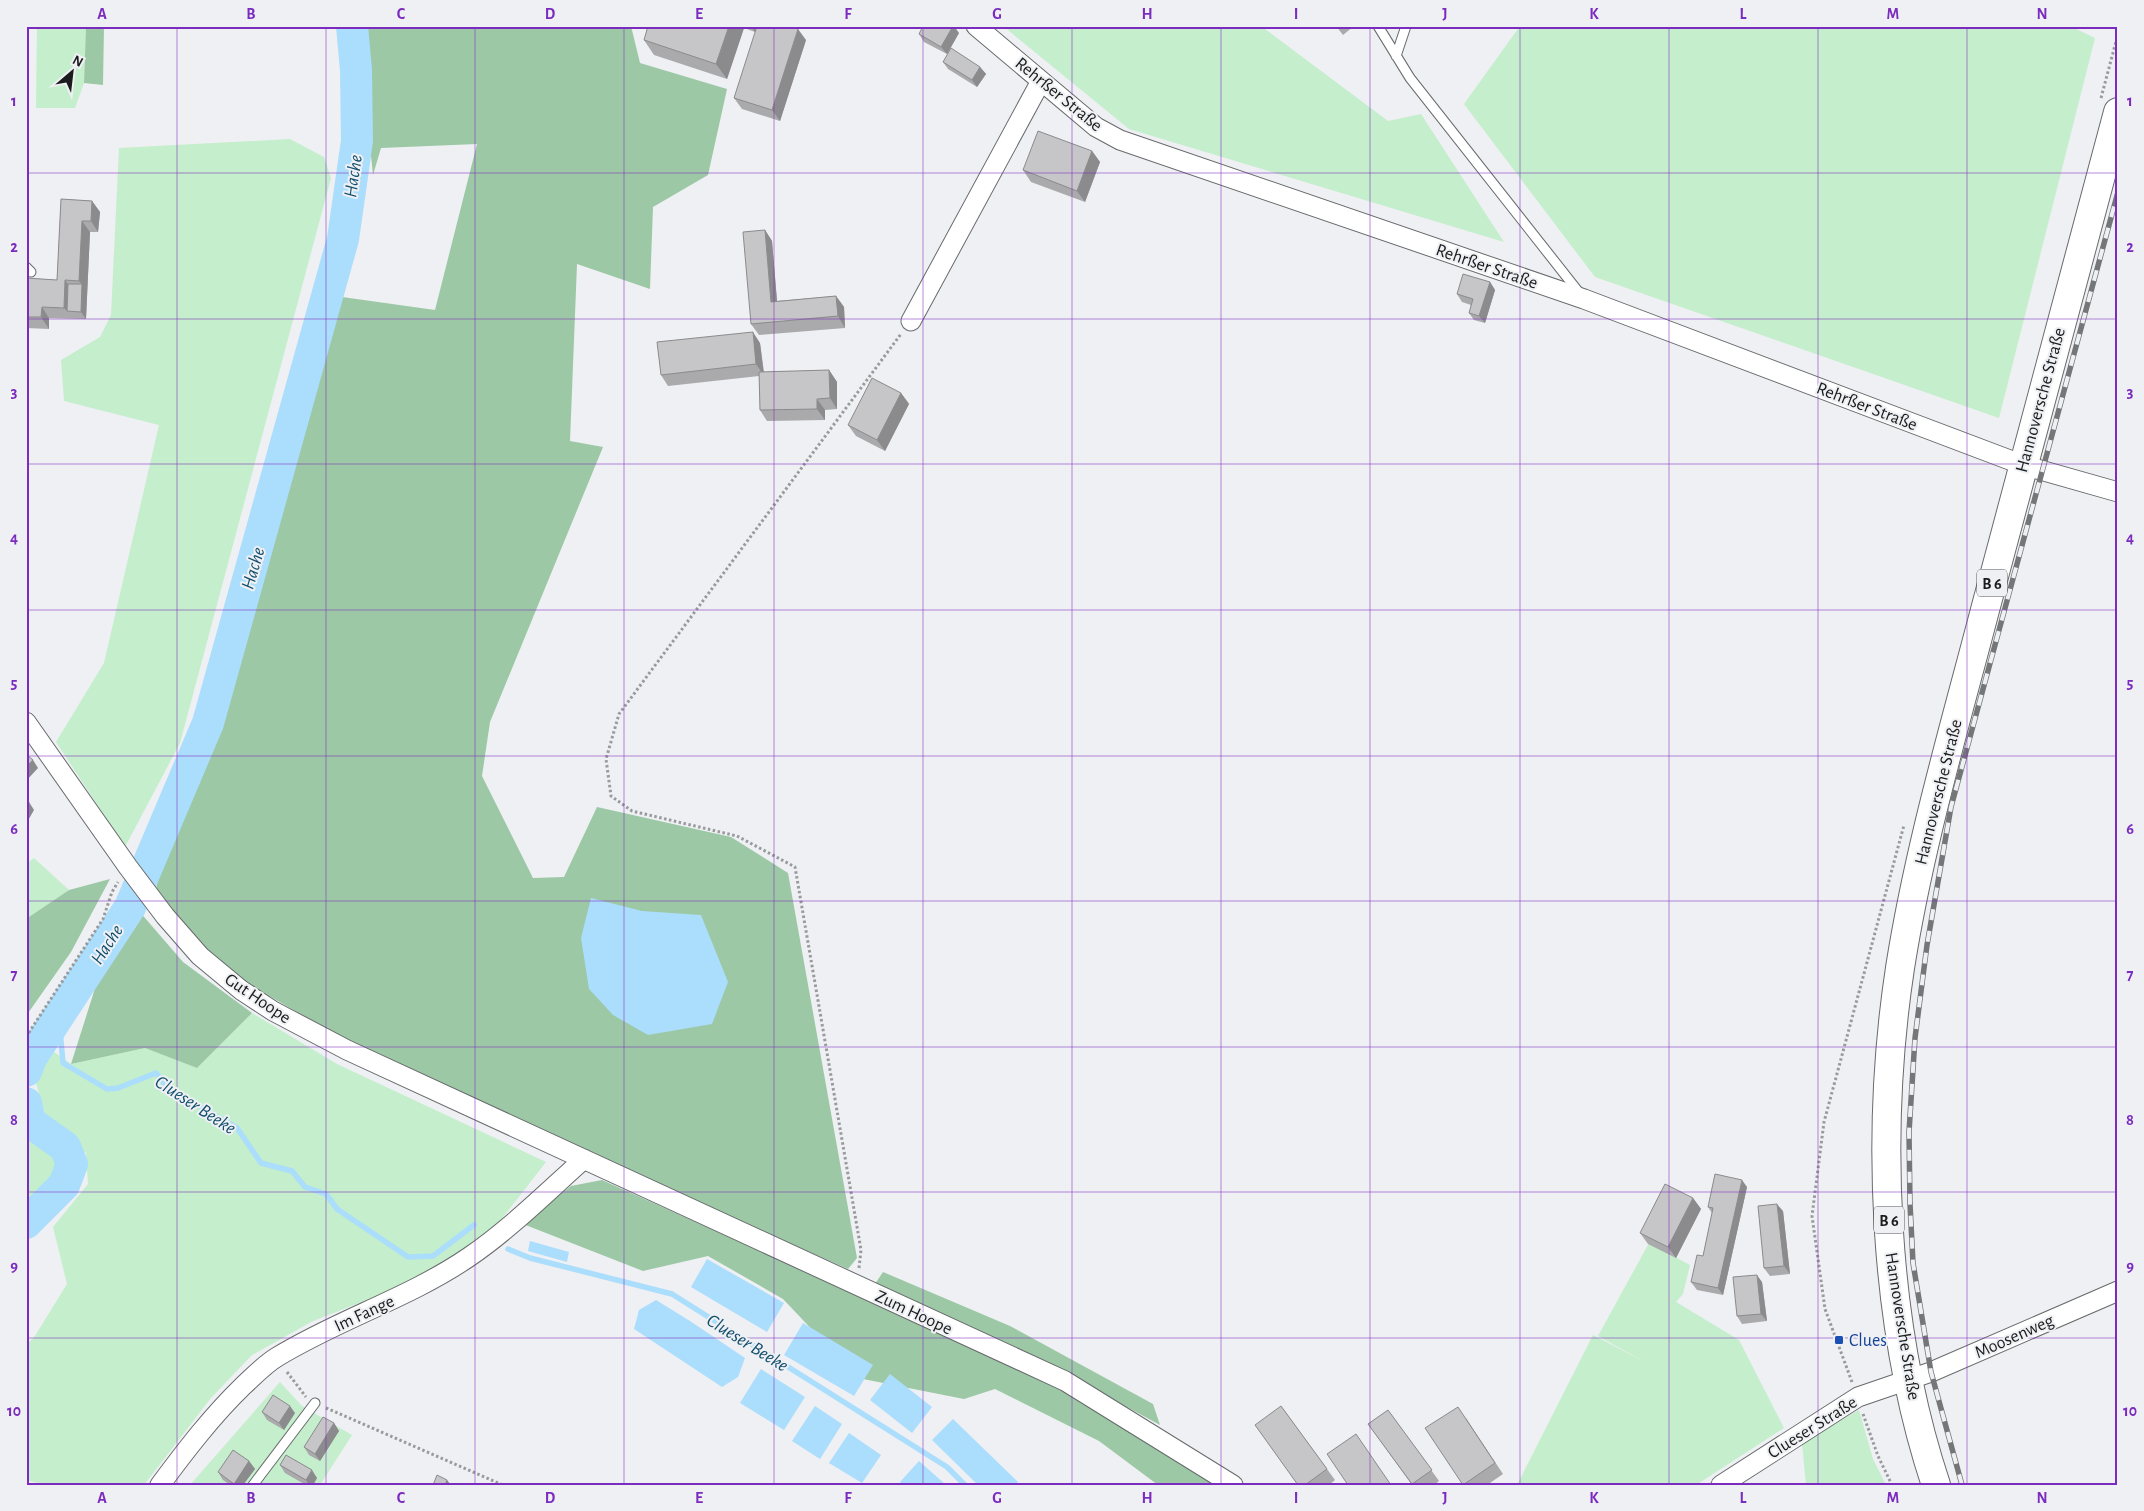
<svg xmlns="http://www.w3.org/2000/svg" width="2144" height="1511" font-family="'Alegreya Sans',sans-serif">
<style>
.green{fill:#c4eecc}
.forest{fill:#9cc8a5}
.water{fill:#abddfc}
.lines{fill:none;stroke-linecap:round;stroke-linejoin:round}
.stream{stroke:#abddfc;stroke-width:5.5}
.river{stroke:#abddfc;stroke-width:32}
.lane-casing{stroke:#686a6c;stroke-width:11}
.street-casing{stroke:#686a6c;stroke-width:21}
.primary-casing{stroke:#686a6c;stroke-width:30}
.path{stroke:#989a9c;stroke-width:3;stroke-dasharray:2.5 2.5;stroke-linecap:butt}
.lane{stroke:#fff;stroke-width:9}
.street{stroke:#fff;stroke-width:19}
.primary{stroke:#fff;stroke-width:28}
.rail-casing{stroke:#747677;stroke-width:5.5}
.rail{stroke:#eef0f3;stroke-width:4;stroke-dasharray:11;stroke-linecap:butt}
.wall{fill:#aaa9ac}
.shaded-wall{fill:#8b8a8c}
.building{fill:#c6c5c8;stroke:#8b8a8c}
.grid{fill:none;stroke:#7b2cbf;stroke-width:1;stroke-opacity:0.55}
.transit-dot{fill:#1a4fb4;stroke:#eef0f3;stroke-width:2}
.labels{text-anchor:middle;stroke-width:4;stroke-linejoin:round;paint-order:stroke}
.shield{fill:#eef0f3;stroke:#5a5b5c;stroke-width:1}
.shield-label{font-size:16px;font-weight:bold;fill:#1a1b1c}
.street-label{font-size:18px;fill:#1a1b1c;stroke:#eef0f3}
.transit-label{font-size:18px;fill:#164399;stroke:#eef0f3;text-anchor:start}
.water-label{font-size:19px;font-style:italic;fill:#124f6e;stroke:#eef0f3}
.neatline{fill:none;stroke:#7b2cbf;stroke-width:2}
.grid-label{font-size:16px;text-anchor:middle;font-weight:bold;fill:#7b2cbf}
</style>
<rect width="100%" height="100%" fill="#eef0f3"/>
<path class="green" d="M37 26H86L84 83 75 108H36Z
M1003 26H1261L1388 121 1421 114 1504 242 1129 129Z
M1520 26H2070L2095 38 1999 418 1595 277 1464 104Z
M290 139 324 157 331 178 180 743 125 847 56 742 104 663 159 425 64 401 61 360 100 337 111 315 119 148Z
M34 858 69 890 26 919V864Z
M252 1013 337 1064 546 1162 500 1221 463 1251 413 1282 313 1321 252 1355 211 1398 144 1485H45L26 1480V1345L35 1336 67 1284 53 1227 88 1184 86 1153 47 1121 36 1083 50 1049 71 1064 145 1048 197 1068Z
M26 1130 36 1141 61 1159 63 1169 54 1185 26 1211Z
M1649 1243 1690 1265 1683 1294 1676 1302 1739 1340 1784 1428 1696 1485H1517L1593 1335 1645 1362 1598 1336Z
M280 1382 302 1406 352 1435 320 1485H190Z
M1859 1410 1873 1459 1886 1485H1806L1802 1443Z"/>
<path class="forest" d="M86 26H104L103 85 84 83Z
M368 26H631L640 63 727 89 708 175 653 207 650 289 577 264 570 441 603 447 490 722 482 776 533 878 564 877 597 807 731 837 788 873 857 1258 848 1269 588 1154 351 1043 243 981 217 959 179 920 156 888 164 852 227 699 230 680 335 296 435 310 477 144 381 148 373 175 366 107Z
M110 879 71 952 26 1016V919L69 890Z
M139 911 183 962 252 1013 197 1068 145 1048 71 1064 105 957Z
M602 1180 1063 1387 1221 1485H1158L1099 1441 995 1389 964 1399 858 1378 783 1299 708 1256 643 1271 523 1224 571 1186Z
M883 1272 1010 1326 1153 1404 1160 1425 1068 1375 875 1284Z"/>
<path class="water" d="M591 898 642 911 701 915 728 982 712 1024 648 1035 613 1015 589 989 581 938Z
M530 1241 569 1252 567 1262 528 1251Z
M707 1259 784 1303 767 1332 691 1287Z
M656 1300 690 1321 745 1358 738 1377 722 1387 634 1329 639 1310Z
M803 1323 873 1365 854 1396 784 1355Z
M761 1369 805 1397 784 1430 740 1403Z
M890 1374 932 1407 912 1433 870 1400Z
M815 1406 842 1424 820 1459 792 1441Z
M953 1419 1018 1482 1015 1485H978L932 1440Z
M849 1433 881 1455 862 1483 829 1463Z
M919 1461 946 1485H903L900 1482Z"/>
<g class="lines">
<path class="stream" d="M54 1023 60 1030 63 1063 107 1089 118 1088 156 1073 169 1089 237 1128 261 1163 292 1171 305 1187 326 1194 337 1209 408 1257 433 1256 474 1225
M508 1249 530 1258 672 1294 947 1467 965 1485"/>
<path class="river" d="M26 1071 31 1058 130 907 208 723 343 239 357 141 356 70 352 26
M26 1103 30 1122 65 1147 72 1164 64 1185 26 1223"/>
<g class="lane-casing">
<path id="lane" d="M1378 26 1410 78 1581 295
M1396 56 1406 26
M26 267 31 272
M253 1485 315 1403"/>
</g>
<g class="street-casing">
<path id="street" d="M976 26 1096 127 1120 140 1584 299 2023 465 2118 492
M911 321 1041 81
M26 722 128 867 165 916 200 956 241 990 273 1011 347 1050 1065 1381 1233 1485
M160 1485C186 1450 212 1416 243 1386 254 1376 265 1364 277 1357 339 1319 409 1298 469 1257 510 1229 547 1192 584 1159
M1721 1485 1858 1397 1931 1372 2118 1291"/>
</g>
<g class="primary-casing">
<path id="primary" d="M1936 1485C1883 1326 1875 1132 1900 968 1919 847 1954 729 1985 610 2028 444 2073 278 2118 112"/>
</g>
<path class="path" d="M2101 98 2118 34
M26 1037 103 919 112 892 118 882
M859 1268 861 1250 795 867 737 836 632 811 611 796 606 759 619 714 901 334
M287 1372 306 1397
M1852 1382 1825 1309 1812 1216 1824 1122 1904 825
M326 1408 503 1485
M1863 1414 1878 1456 1892 1485"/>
<use href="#lane" class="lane"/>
<use href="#street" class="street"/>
<use href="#primary" class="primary"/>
<g class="rail-casing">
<path id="rail" d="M1962 1485 1931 1372 1913 1263 1910 1204 1909 1132 1915 1038 1927 945 1951 807 2118 192"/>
</g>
<use href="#rail" class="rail"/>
</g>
<path class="wall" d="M648 26H757L755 32 744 28 727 79 654 55 644 40Z
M1336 26H1354L1343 35Z
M959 33 947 54 924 42 919 34Z
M806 40 780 121 742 109 734 98Z
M943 62 980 67 986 74 977 87 948 69Z
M1092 151 1100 162 1085 202 1031 182 1023 170Z
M61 199 92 201 100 212 98 232H90L86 319 49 318V329L26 328V278L57 280Z
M765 230 772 241 777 301 836 296 844 307 845 328 759 335 751 324Z
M1490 282 1495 290 1485 323 1474 320 1469 313 1471 305 1462 302 1457 294Z
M760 343 764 372 829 370 837 382V409L825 410V420L767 421 760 410 759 376 668 386 661 375Z
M901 393 909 404 885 451 856 436 848 425Z
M1747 1187 1723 1295 1697 1290 1691 1282 1703 1256 1712 1213 1708 1207Z
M1693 1198 1701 1209 1676 1258 1648 1244 1640 1233Z
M1783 1211 1790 1274 1770 1276 1764 1268Z
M1762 1282 1767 1321 1742 1324 1737 1316Z
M1281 1406 1335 1480 1329 1485H1298Z
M1388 1410 1439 1481 1434 1485H1412L1368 1424Z
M262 1412 295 1413 284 1430 267 1420Z
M1466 1418 1503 1474 1487 1485H1463Z
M334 1423 339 1431 320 1461 309 1455 304 1447Z
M249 1461 255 1469 243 1485H230L223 1480 218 1472Z
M280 1465 317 1478 313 1485H306L285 1473Z"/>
<path class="shaded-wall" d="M729 26H742L744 28 727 79 716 64Z
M751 26H757L755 32Z
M953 26H954L959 33 947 54 941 47Z
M26 29 28 31 26 59Z
M798 29 806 40 780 121 772 110Z
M980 67 986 74 977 87 972 80Z
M1092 151 1100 162 1085 202 1077 191Z
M92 201 100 212 98 232 91 221Z
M82 221 90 232 86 319 81 312 82 284 79 281Z
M765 230 772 241 778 313 771 302Z
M65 280 73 291 67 311 64 308Z
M1490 282 1495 290 1485 323 1479 316Z
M836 296 844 307 845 328 838 316Z
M42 307 49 318V329L41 317Z
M753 332 760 343 764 376 756 364Z
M829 370 837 382V409L830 398Z
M901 393 909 404 885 451 877 440Z
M817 399 825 410V420L817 409Z
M33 760 38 768 26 781V767Z
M29 802 34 810 26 824V807Z
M1742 1180 1747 1187 1723 1295 1718 1288Z
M1693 1198 1701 1209 1676 1258 1668 1247Z
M1777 1204 1783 1211 1790 1274 1784 1266Z
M1757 1275 1762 1282 1767 1321 1761 1314Z
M290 1406 295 1413 284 1430 279 1423Z
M334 1423 339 1431 320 1461 315 1454Z
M249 1461 255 1469 243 1485H235L234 1484Z
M312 1470 317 1478 313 1485H309L306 1480Z
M447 1480 450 1484V1485H445Z"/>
<path class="building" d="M648 26H729L716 64 644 40Z
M757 26H790L798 29 772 110 734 98Z
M923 26H953L941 47 919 34Z
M951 48 980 67 972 80 943 62Z
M1038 131 1092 151 1077 191 1023 170Z
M61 199 92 201 91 221H82L79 281 65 280 64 308 42 307 41 317H26V278L57 280Z
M765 230 771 302 836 296 838 316 751 324 743 232Z
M1463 274 1490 282 1479 316 1469 313 1473 299 1457 294Z
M68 284H82L81 312 67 311Z
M753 332 756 364 661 375 657 342Z
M829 370 830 398 817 399V409L760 410 759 372Z
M872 378 901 393 877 440 848 425Z
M26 754 33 760 26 767Z
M26 801 29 802 26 807Z
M1715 1174 1742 1180 1718 1288 1691 1282 1697 1255 1703 1256 1713 1208 1708 1207Z
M1665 1184 1693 1198 1668 1247 1640 1233Z
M1777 1204 1784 1266 1764 1268 1758 1206Z
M1757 1275 1761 1314 1737 1316 1733 1277Z
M273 1395 290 1406 279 1423 262 1412Z
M1281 1406 1327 1469 1305 1485H1298L1255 1425Z
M1458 1407 1495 1463 1463 1485 1425 1428Z
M1388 1410 1432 1470 1412 1484 1368 1424Z
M323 1417 334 1423 315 1454 304 1447Z
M1356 1434 1391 1485H1348L1327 1454Z
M233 1450 249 1461 234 1484 218 1472Z
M286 1455 312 1470 306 1480 280 1465Z
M437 1475 447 1480 445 1485H433Z"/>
<path class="grid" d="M177 26V1485M326 26V1485M475 26V1485M624 26V1485M774 26V1485M923 26V1485M1072 26V1485M1221 26V1485M1370 26V1485M1520 26V1485M1669 26V1485M1818 26V1485M1967 26V1485M26 173H2118M26 319H2118M26 464H2118M26 610H2118M26 756H2118M26 901H2118M26 1047H2118M26 1192H2118M26 1338H2118"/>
<rect class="transit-dot" x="1834" y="1335" width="10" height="10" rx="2.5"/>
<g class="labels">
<g class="shield">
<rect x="1977" y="569.5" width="30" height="27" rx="4"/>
<rect x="1874" y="1206.5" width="30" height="27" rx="4"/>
</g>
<g class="shield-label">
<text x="1992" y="589">B 6</text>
<text x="1889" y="1226">B 6</text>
</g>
<g class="street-label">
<text transform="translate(1059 94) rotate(39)" y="6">Rehrßer Straße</text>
<text transform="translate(1487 266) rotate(19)" y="6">Rehrßer Straße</text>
<text transform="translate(2040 400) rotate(-75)" y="6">Hannoversche Straße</text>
<text transform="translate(1867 406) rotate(21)" y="6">Rehrßer Straße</text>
<text transform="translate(1938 792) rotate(-76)" y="6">Hannoversche Straße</text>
<text transform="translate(258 998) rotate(34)" y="6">Gut Hoope</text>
<text transform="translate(914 1312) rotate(25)" y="6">Zum Hoope</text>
<text transform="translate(364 1313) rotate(-25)" y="6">Im Fange</text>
<text transform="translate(1903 1326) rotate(81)" y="6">Hannoversche Straße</text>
<text transform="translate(2014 1336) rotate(-24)" y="6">Moosenweg</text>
<text transform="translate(1812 1427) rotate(-32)" y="6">Clueser Straße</text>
</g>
<g class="transit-label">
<text x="1849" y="1346">Clues</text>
</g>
<g class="water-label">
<text transform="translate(352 176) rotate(-82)" y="7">Hache</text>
<text transform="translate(252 568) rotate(-74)" y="7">Hache</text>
<text transform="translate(106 944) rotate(-57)" y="7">Hache</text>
<text transform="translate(196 1104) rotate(33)" y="7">Clueser Beeke</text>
<text transform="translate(748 1342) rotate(32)" y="7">Clueser Beeke</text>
</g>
</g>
<rect width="2144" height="1511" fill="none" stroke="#eef0f3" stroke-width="55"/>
<g transform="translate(72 72) rotate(28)" stroke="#eef0f3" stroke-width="4" paint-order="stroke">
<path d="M0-4L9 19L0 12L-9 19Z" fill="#1a1b1c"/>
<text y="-8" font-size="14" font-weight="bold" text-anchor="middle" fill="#1a1b1c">N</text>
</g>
<rect x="28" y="28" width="2088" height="1456" class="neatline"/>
<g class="grid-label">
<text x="102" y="19">A</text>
<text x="251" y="19">B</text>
<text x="401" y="19">C</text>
<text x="550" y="19">D</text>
<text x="699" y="19">E</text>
<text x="848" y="19">F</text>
<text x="997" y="19">G</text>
<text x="1147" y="19">H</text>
<text x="1296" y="19">I</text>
<text x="1445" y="19">J</text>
<text x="1594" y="19">K</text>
<text x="1743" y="19">L</text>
<text x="1893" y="19">M</text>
<text x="2042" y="19">N</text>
<text x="14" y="106">1</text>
<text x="2130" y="106">1</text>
<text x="14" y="252">2</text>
<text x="2130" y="252">2</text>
<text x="14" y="397">3</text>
<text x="2130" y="397">3</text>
<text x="14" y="543">4</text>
<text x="2130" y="543">4</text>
<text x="14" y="688">5</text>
<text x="2130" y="688">5</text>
<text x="14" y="834">6</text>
<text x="2130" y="834">6</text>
<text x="14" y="980">7</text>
<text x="2130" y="980">7</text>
<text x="14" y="1125">8</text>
<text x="2130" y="1125">8</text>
<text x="14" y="1271">9</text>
<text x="2130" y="1271">9</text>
<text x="14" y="1416">10</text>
<text x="2130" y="1416">10</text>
<text x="102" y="1503">A</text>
<text x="251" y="1503">B</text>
<text x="401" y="1503">C</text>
<text x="550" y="1503">D</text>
<text x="699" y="1503">E</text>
<text x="848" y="1503">F</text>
<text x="997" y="1503">G</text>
<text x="1147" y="1503">H</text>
<text x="1296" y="1503">I</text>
<text x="1445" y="1503">J</text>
<text x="1594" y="1503">K</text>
<text x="1743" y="1503">L</text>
<text x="1893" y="1503">M</text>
<text x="2042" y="1503">N</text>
</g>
</svg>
